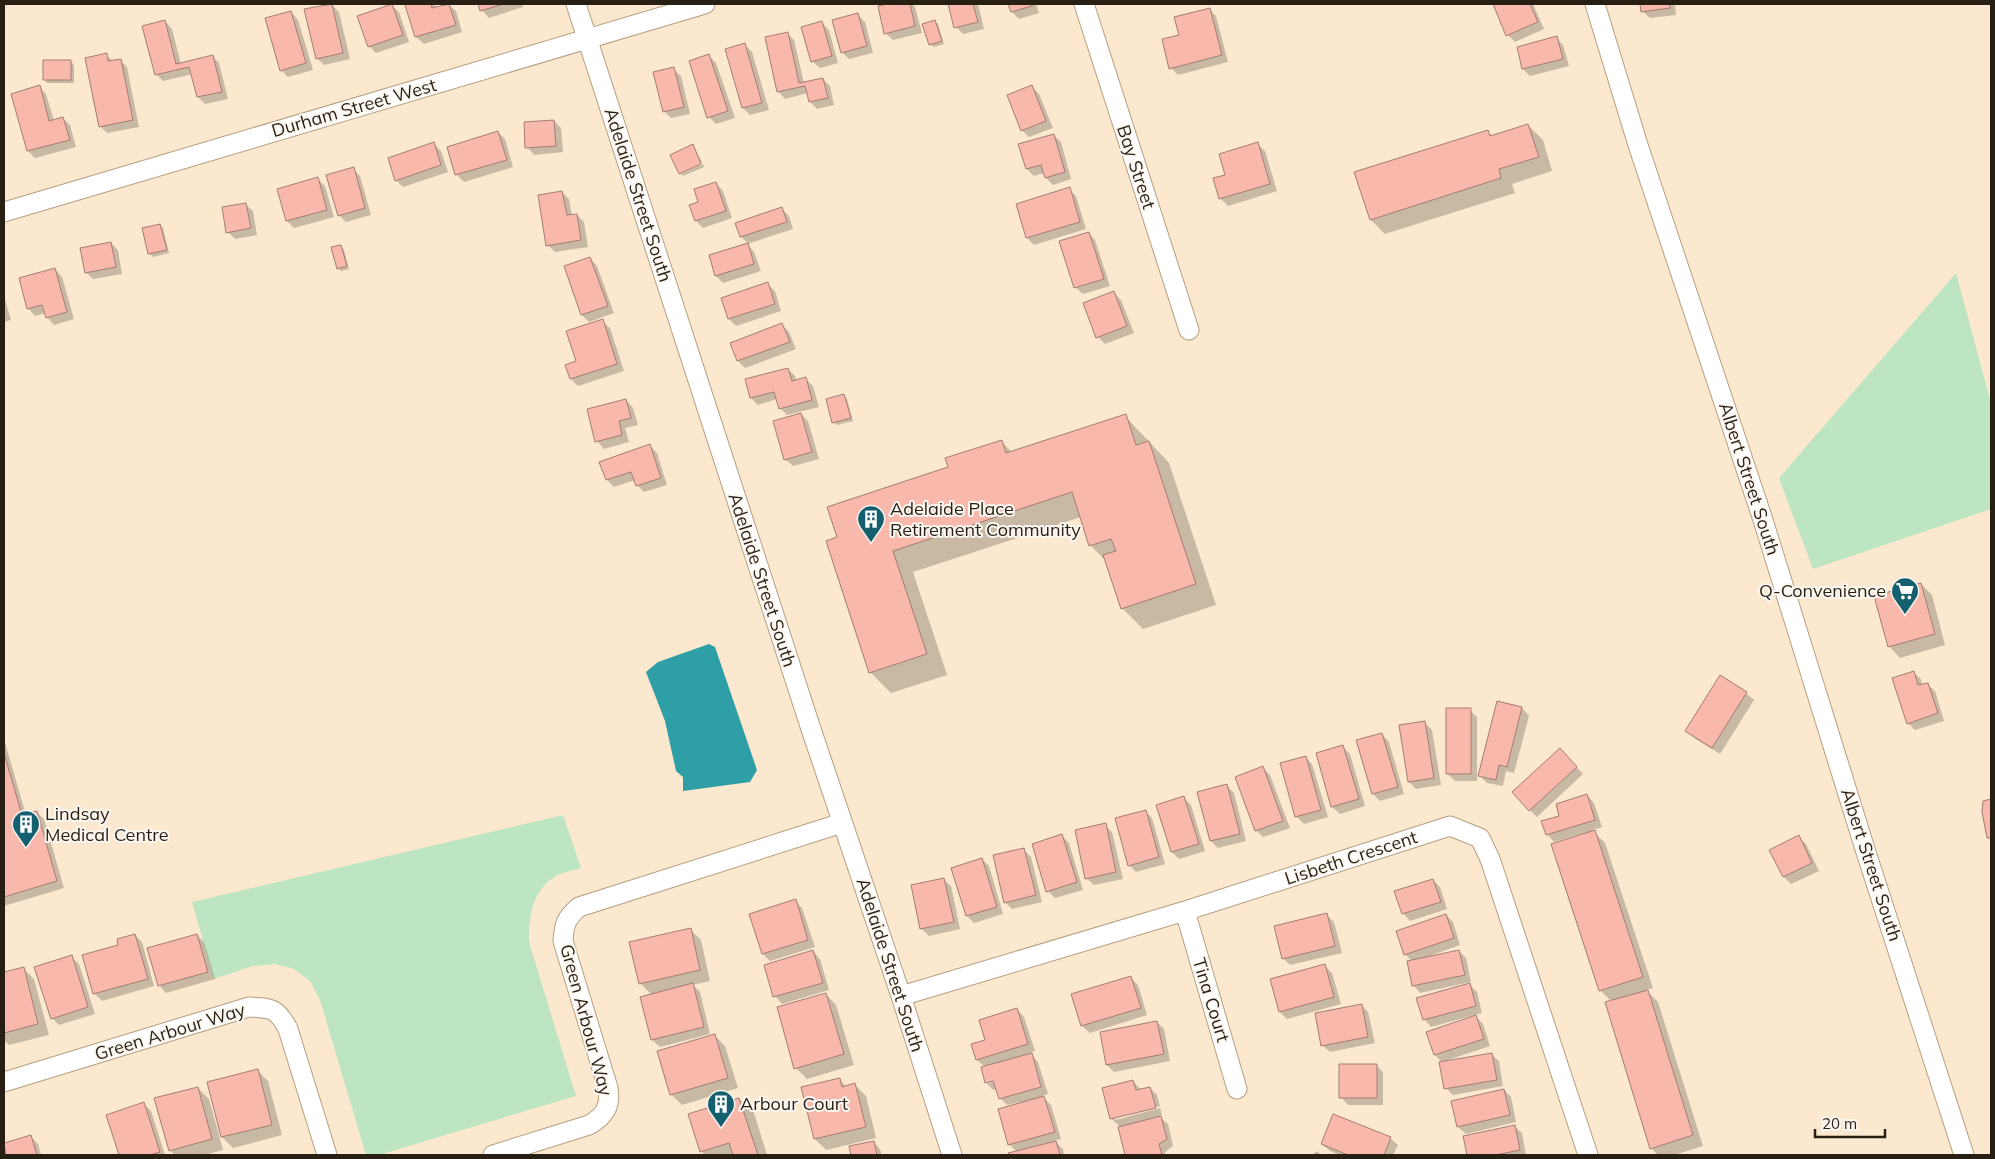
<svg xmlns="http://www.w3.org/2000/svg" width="1995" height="1159" font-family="Mulish,sans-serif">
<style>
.green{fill:#bde5c1}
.water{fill:#2e9fa7}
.shadow{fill:#0003;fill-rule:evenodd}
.building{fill:#f9b8ac;stroke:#a37c75}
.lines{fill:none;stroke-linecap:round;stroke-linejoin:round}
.street-casing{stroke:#b69f81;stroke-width:21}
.street{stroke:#fff;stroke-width:19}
.labels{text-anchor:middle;stroke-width:4;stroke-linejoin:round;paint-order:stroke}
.street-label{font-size:18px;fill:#271f13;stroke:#fcf7f1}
.poi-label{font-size:18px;fill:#271f13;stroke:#fcf7f1;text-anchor:start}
</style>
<rect width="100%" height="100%" fill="#fbe8ce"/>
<path class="green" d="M1956 273 1991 403V509L1813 569 1779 478Z
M563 815 581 868C573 871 561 872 554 877 531 894 529 916 529 942L576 1096 379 1155H366L320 1000 310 981 294 969 275 964 253 966 214 979 192 902Z"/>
<path class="water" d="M709 644 715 647 757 770 750 782 683 791V777L676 771 665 721 646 672 658 662Z"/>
<path class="shadow" d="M413 4H434L437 8 448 4 456 11 462 32 424 44 416 37 406 6Z
M479 4H522L523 7 489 18 482 10Z
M892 4H912L915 7 922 33 893 40 885 33 879 7Z
M950 4H978L984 29 963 34 956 27Z
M1009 4H1036L1039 13 1019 19 1012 12Z
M1494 4H1533L1544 29 1515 42 1508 35Z
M1641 4H1675L1676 15 1650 18 1642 11Z
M332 5 339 12 350 59 324 65 317 58Z
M391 5 399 12 409 42 376 53 369 46Z
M1209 9 1216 16 1228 62 1178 75 1171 68 1180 35Z
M291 12 298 20 313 70 288 77 281 70Z
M858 15 865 22 873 53 849 59 842 52Z
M165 21 172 29 181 64 212 56 219 63 228 99 205 104 198 97 193 74 163 81 156 74Z
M935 21 938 24 944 44 934 47 930 44Z
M822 23 829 30 838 63 820 68 812 61Z
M787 33 794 40 804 83 823 79 830 86 834 105 817 109 810 102 808 93 785 99 778 91Z
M1556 38 1563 45 1569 66 1530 76 1523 69 1518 48Z
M745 45 752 52 769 110 750 115 743 108 727 50Z
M106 55 113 61 120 60 127 67 139 127 107 133 100 126Z
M709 56 716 63 735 118 716 124 709 117Z
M71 62 74 65V83H47L44 79Z
M673 69 681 76 690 114 671 118 664 111Z
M39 87 46 94 54 121 63 118 70 125 76 147 35 158 28 151 12 94Z
M1032 87 1039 94 1053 128 1029 137 1022 130Z
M554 121 561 128 563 152 534 155 527 147Z
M1528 125 1543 140 1552 171 1512 184 1515 193 1385 234 1371 220 1487 131 1493 136Z
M498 132 505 139 513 167 464 182 457 175 448 148Z
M1053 135 1061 142 1071 179 1053 185 1046 178 1044 173 1034 176 1027 169 1020 145Z
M434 144 441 151 448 172 403 187 396 180Z
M1257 144 1265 151 1277 191 1228 206 1220 198 1227 175Z
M693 146 702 162 679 172Z
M703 164 704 167 683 176 681 174Z
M353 169 360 176 371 215 346 222 339 215Z
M318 179 325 186 334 217 294 228 287 221 278 190Z
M716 183 723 191 732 218 703 228 696 221 691 206 700 203Z
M1069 189 1076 196 1086 229 1034 245 1027 238Z
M562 192 569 199 572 216 577 215 584 222 588 247 555 252 548 245Z
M245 204 253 211 257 235 235 239 228 232Z
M782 209 789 216 793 229 747 244 754 252 761 271 723 283 716 276 710 256 749 244 741 237 737 223Z
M160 225 163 228 169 253 153 257 150 254Z
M1088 233 1095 240 1110 286 1083 294 1075 287Z
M111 243 118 250 122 274 93 279 86 272Z
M341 246 344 250 349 269 341 271 338 268Z
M590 258 597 266 614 313 589 322 582 315 565 267Z
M55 269 62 277 74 319 54 325 47 317 46 313 35 316 28 308Z
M767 284 775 291 781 311 736 326 729 319Z
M1114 293 1121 300 1134 333 1105 344 1098 337Z
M4 296 11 320 4 322Z
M602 321 610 328 624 371 578 386 571 379 566 366 577 362Z
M782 325 789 332 796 349 745 368 738 361 731 343Z
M788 369 795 376 796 381 806 379 813 386 819 407 799 412 808 421 819 459 793 466 785 459 799 412 787 415 780 408 777 399 758 405 751 398Z
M844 395 847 399 853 421 837 425 833 422Z
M626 400 633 408 638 425 625 428 629 442 604 449 597 441Z
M1125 416 1169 463 1216 605 1143 629 1122 608 1106 561 1090 545 1081 517 913 572 947 675 891 693 870 672 839 537 949 468 1001 441 1012 452Z
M650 446 657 453 667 485 644 492 637 485 635 480 614 487 607 480Z
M1921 584 1932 595 1945 645 1900 658 1890 647 1876 597Z
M1913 672 1921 679 1922 685 1927 684 1935 691 1944 721 1915 730 1908 723Z
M1721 677 1746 693 1754 700 1720 754 1694 738 1687 731Z
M1522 708 1529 716 1514 773 1506 771 1503 786 1487 783 1480 776Z
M1470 710 1477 717V781H1455L1448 774Z
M1425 723 1432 730 1441 785 1416 789 1409 782Z
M1382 734 1389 742 1404 794 1380 801 1373 794 1358 741Z
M4 739 26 815 36 812 44 819 64 888 4 906Z
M1343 747 1350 754 1365 806 1340 814 1332 807 1317 754Z
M1305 757 1312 764 1328 817 1304 824 1297 817 1281 764Z
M1567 757 1583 774 1537 817 1530 810Z
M1263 768 1270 775 1290 828 1263 837 1256 830Z
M1227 786 1234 793 1246 841 1218 848 1211 841Z
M1587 795 1594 803 1602 827 1592 830 1605 843 1653 988 1646 990 1658 1002 1703 1146 1674 1155H1658L1651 1148 1612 1002 1600 990 1587 832 1554 842 1547 834 1561 816Z
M1184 798 1191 805 1205 851 1179 859 1172 852Z
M1145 811 1152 818 1165 864 1136 872 1129 865Z
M1105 825 1112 832 1123 879 1094 885 1086 878Z
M1062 836 1069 843 1083 890 1055 898 1048 891Z
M1798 837 1806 844 1819 871 1791 884 1784 877 1771 850Z
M1023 849 1031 857 1042 902 1012 909 1005 902Z
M982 859 989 866 1003 914 974 923 967 916 953 868Z
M943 879 951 886 960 929 929 936 922 929 912 886Z
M1433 880 1440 887 1447 909 1410 921 1403 913Z
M795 901 802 908 815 947 770 961 763 954Z
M1327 915 1334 922 1342 953 1290 965 1283 958Z
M1446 915 1453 922 1460 945 1429 956V957L1459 951 1466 958 1471 982 1420 993 1413 985 1412 961 1405 954Z
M690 929 701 940 710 981 693 985 700 992 710 1034 660 1047 652 1040 642 998 652 995 640 983Z
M135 935 142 942 154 986 102 1001 95 994 84 956 120 946Z
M197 935 204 942 215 979 166 993 159 985Z
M813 951 820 959 829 990 782 1004 775 996Z
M71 957 79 964 95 1014 59 1025 52 1018Z
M1325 966 1332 973 1341 1004 1287 1019 1280 1012Z
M23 968 34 979 49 1035 9 1045 4 1040V973Z
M1131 978 1138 985 1147 1015 1090 1033 1082 1026 1073 995Z
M1470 985 1477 992 1482 1013 1431 1027 1424 1019Z
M826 994 836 1005 854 1065 807 1079 796 1068Z
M1361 1005 1368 1012 1375 1043 1330 1052 1322 1045Z
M1017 1009 1024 1017 1035 1051 1030 1053 1038 1062 1048 1094 1042 1096 1051 1105 1061 1139 1054 1141 1063 1149 1064 1155H1010L1017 1152 1009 1144 1020 1102 1007 1105 1000 1098 997 1088 993 1090 986 1082 985 1067 977 1060 973 1045 987 1040ZM1000 1080 989 1083V1081Z
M1476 1017 1483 1024 1490 1046 1445 1061V1063L1491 1054 1499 1061 1503 1086 1453 1095 1446 1088 1443 1063 1435 1055Z
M1157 1022 1164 1029 1170 1061 1114 1072 1107 1065 1101 1033Z
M714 1035 725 1046 738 1088 682 1105 671 1094Z
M1376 1065 1383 1072V1105H1348L1341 1097Z
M257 1070 268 1081 282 1135 233 1148 222 1137 208 1083Z
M840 1080 847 1087 855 1085 866 1096 876 1138 826 1150 815 1139Z
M1133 1081 1141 1090 1150 1088 1157 1095 1160 1106 1115 1117V1120L1160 1108 1162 1115 1159 1116 1168 1124 1173 1146 1165 1152 1166 1155H1127L1120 1127 1112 1119 1104 1089Z
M198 1088 209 1099 223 1150 204 1155H175L170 1150Z
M1504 1090 1511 1097 1516 1122 1466 1134 1458 1127Z
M739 1099 754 1113 767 1155H705L701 1151Z
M144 1104 151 1111 165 1155H121L108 1116Z
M1514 1126 1522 1133 1526 1155H1468L1464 1137Z
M30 1136 38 1144 41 1155H8L4 1144Z
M1390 1138 1398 1145 1393 1155H1340L1330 1151 1322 1144Z
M873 1142 880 1149 882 1155H853L851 1147Z
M1317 1151 1321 1155H1312Z"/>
<path class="building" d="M332 4 343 53 316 59 304 9Z
M392 4 403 35 368 47 357 16Z
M408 4H431L432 8 449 4 456 25 415 37 405 5Z
M478 4H504L480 11Z
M887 4H910L915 26 884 34 878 6Z
M948 4H973L978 22 954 28Z
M1008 4H1032V6L1011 12Z
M1493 4H1530L1538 22 1506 36Z
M1640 4H1669L1670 8 1641 12Z
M1210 8 1222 55 1169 69 1162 39 1179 35 1174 17Z
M291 11 306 63 280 71 265 18Z
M858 13 867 46 841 53 832 20Z
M165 20 176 64 213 55 222 92 197 97 189 67 155 75 142 26Z
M935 20 942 41 929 45 922 24Z
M822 21 832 56 811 62 801 27Z
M788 32 799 83 823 78 828 98 809 102 805 86 777 92 765 37Z
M1557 36 1563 59 1522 69 1517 47Z
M745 43 762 103 742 108 725 49Z
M107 53 108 61 121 59 133 120 99 127 85 58Z
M709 54 728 111 707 118 689 61Z
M43 60H71V80H43Z
M674 67 684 107 663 112 653 72Z
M40 85 49 121 63 117 70 140 27 151 11 94Z
M1032 85 1046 121 1021 131 1007 95Z
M554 120 556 146 525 148 524 122Z
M1528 124 1539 157 1499 169 1501 178 1370 220 1354 172 1488 130 1490 136Z
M498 131 507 160 455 175 447 147Z
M1054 134 1065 172 1045 178 1041 165 1026 169 1018 144Z
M434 142 441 165 395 181 388 158Z
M1258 142 1270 184 1219 199 1213 178 1225 175 1219 154Z
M693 144 701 164 679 174 670 155Z
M354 167 365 208 338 216 326 175Z
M318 177 327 210 286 221 277 189Z
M716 182 726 211 695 221 689 205 698 202 694 189Z
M1070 187 1080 222 1026 238 1016 204Z
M562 191 567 215 577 214 581 240 546 246 538 195Z
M246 203 251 228 226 233 222 207Z
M782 207 787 222 740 237 735 223Z
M160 224 167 250 148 254 142 228Z
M1089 232 1104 279 1074 288 1059 241Z
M111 242 116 267 85 273 80 248Z
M748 243 754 264 715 276 709 255Z
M341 245 347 266 337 269 331 247Z
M590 257 608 306 581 315 564 266Z
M55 268 67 312 46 318 42 305 27 309 19 278Z
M768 282 775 304 728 319 721 298Z
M1114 291 1127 326 1096 338 1083 303Z
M603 319 617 364 570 379 565 365 576 361 566 331Z
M782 323 790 342 737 361 730 343Z
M788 368 792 381 806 377 812 400 779 409 774 392 750 398 745 379Z
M844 394 851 418 832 423 826 399Z
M626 399 631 418 619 421 622 435 595 442 587 409Z
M801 413 812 452 784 460 773 421Z
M1126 414 1136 445 1149 441 1196 584 1121 609 1103 555 1116 551 1111 539 1089 546 1072 492 893 551 927 654 869 673 826 541 837 537 827 507 948 467 945 458 1002 440 1006 453Z
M650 444 661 478 636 486 631 472 606 480 599 462Z
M1921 583 1935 634 1888 647 1874 596Z
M1914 671 1918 685 1928 683 1938 713 1907 724 1892 678Z
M1720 675 1747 692 1712 748 1685 731Z
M1497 701 1522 707 1507 767 1499 765 1496 780 1478 776Z
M1446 708H1471V774H1446Z
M1425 721 1434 778 1408 782 1399 725Z
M1382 733 1398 787 1372 794 1356 740Z
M1343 745 1359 799 1331 807 1316 753Z
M1560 748 1577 767 1529 811 1512 792Z
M4 753 22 815 37 811 57 881 4 897Z
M1306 756 1321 810 1295 817 1280 763Z
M1263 766 1283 821 1255 831 1235 777Z
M1227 784 1240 834 1210 841 1197 792Z
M1587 794 1595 820 1546 835 1541 821 1559 816 1556 804Z
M1184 796 1199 844 1171 852 1156 805Z
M1991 799V838H1987L1982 812 1983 801Z
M1146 810 1159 857 1128 866 1115 818Z
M1106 823 1116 872 1085 879 1075 830Z
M1595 830 1643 977 1599 991 1551 844Z
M1062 834 1077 882 1046 892 1032 844Z
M1799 835 1812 863 1783 877 1769 850Z
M1024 848 1036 895 1004 903 993 855Z
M982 858 997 907 966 916 951 868Z
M944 878 954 922 920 929 911 885Z
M1433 879 1441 902 1402 914 1394 891Z
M796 899 808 940 762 954 749 914Z
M1327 913 1335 946 1282 959 1274 926Z
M1446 914 1454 938 1404 955 1396 931Z
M691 928 700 970 639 984 629 942Z
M135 934 148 979 93 994 82 955 118 945 117 939Z
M197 934 208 972 158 986 147 948Z
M813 950 823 983 773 997 764 965Z
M1459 950 1465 975 1412 986 1407 961Z
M72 955 88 1007 51 1019 34 967Z
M1325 964 1334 997 1279 1012 1270 979Z
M24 967 38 1024 4 1033V972Z
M1131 976 1141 1008 1081 1026 1071 994Z
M693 983 704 1027 651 1040 640 997Z
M1470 983 1476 1006 1423 1020 1416 998Z
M1648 990 1693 1135 1650 1149 1605 1002Z
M826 993 844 1054 794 1069 777 1007Z
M1362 1004 1368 1037 1321 1046 1315 1013Z
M1017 1008 1028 1044 976 1060 971 1044 985 1040 979 1020Z
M1476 1015 1484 1039 1434 1055 1426 1032Z
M1157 1021 1164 1054 1106 1065 1100 1032Z
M715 1034 728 1078 670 1095 657 1051Z
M1032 1053 1041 1087 999 1099 993 1081 985 1083 981 1067Z
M1492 1053 1497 1080 1444 1089 1439 1062Z
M1339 1064H1377V1098H1339Z
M258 1069 272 1125 221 1137 207 1082Z
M840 1078 842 1087 855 1083 866 1127 814 1139 801 1087Z
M1133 1080 1136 1090 1150 1087 1156 1108 1110 1119 1102 1088Z
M198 1087 212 1139 169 1151 154 1098Z
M1504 1089 1510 1115 1457 1127 1451 1101Z
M1044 1096 1055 1132 1008 1145 998 1109Z
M739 1098 758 1155H733L729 1143 700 1152 688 1114Z
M144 1102 160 1152 150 1155H119L106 1115Z
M1333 1114 1391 1137 1384 1155H1348L1321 1144Z
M1161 1116 1167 1139 1159 1144 1162 1155H1125L1118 1127Z
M1515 1125 1520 1150 1495 1155H1467L1463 1136Z
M31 1135 37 1155H6L4 1143Z
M874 1141 877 1155H851L849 1146Z
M1056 1141 1060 1155H1009L1008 1153Z"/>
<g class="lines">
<g class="street-casing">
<path id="street" d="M576 4 810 726 901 996 952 1155
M1084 4 1189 330
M1595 4 1638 145 1763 520 1865 849 1964 1155
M4 212 705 4
M1185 911 1237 1089
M901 996 1185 911 1450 826 1480 838 1490 859 1588 1155
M4 1082 249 1007C272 1008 277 1008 288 1029L327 1155
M493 1155 589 1125C605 1116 611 1106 608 1088L563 941C564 924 566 918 579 907L842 823"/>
</g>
<use href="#street" class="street"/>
</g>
<defs>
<g id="building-pin" transform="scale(1.4375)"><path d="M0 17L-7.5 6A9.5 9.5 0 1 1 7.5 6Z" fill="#15606e" stroke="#fcf7f1"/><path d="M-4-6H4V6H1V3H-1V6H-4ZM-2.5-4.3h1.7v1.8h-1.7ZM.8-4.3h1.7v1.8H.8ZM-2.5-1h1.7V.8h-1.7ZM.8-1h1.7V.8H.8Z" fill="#fff"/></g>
<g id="supermarket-pin" transform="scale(1.4375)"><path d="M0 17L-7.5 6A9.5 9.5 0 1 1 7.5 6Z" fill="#15606e" stroke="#fcf7f1"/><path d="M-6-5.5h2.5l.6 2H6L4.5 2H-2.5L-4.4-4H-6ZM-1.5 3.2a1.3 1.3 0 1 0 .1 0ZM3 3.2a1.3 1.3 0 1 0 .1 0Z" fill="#fff"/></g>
</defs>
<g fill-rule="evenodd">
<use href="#building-pin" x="871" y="519"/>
<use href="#supermarket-pin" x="1905" y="591"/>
<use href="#building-pin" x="26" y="824"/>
<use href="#building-pin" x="721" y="1104"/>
</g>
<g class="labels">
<g class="street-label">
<text transform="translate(354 108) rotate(-16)" y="6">Durham Street West</text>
<text transform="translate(1136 167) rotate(72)" y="6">Bay Street</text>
<text transform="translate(638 195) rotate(72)" y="6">Adelaide Street South</text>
<text transform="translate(1749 479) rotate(72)" y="6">Albert Street South</text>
<text transform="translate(762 580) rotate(72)" y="6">Adelaide Street South</text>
<text transform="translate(1351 858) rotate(-18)" y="6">Lisbeth Crescent</text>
<text transform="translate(1871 865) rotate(72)" y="6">Albert Street South</text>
<text transform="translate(890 965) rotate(72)" y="6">Adelaide Street South</text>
<text transform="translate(1211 1000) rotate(73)" y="6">Tina Court</text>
<text transform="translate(586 1020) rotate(75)" y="6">Green Arbour Way</text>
<text transform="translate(170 1032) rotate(-17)" y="6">Green Arbour Way</text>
</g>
<g class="poi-label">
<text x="890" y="515">Adelaide Place<tspan x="890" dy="21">Retirement Community</tspan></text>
<text x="1886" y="597" text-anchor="end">Q-Convenience</text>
<text x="45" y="820">Lindsay<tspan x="45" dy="21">Medical Centre</tspan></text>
<text x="740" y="1110">Arbour Court</text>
</g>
</g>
<rect width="1995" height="1159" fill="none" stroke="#271f13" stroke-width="10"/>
<path d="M1815 1129v8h70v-8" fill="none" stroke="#271f13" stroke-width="2.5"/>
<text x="1822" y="1129" font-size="15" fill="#271f13" stroke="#fcf7f1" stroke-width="4" paint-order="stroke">20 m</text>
</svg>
